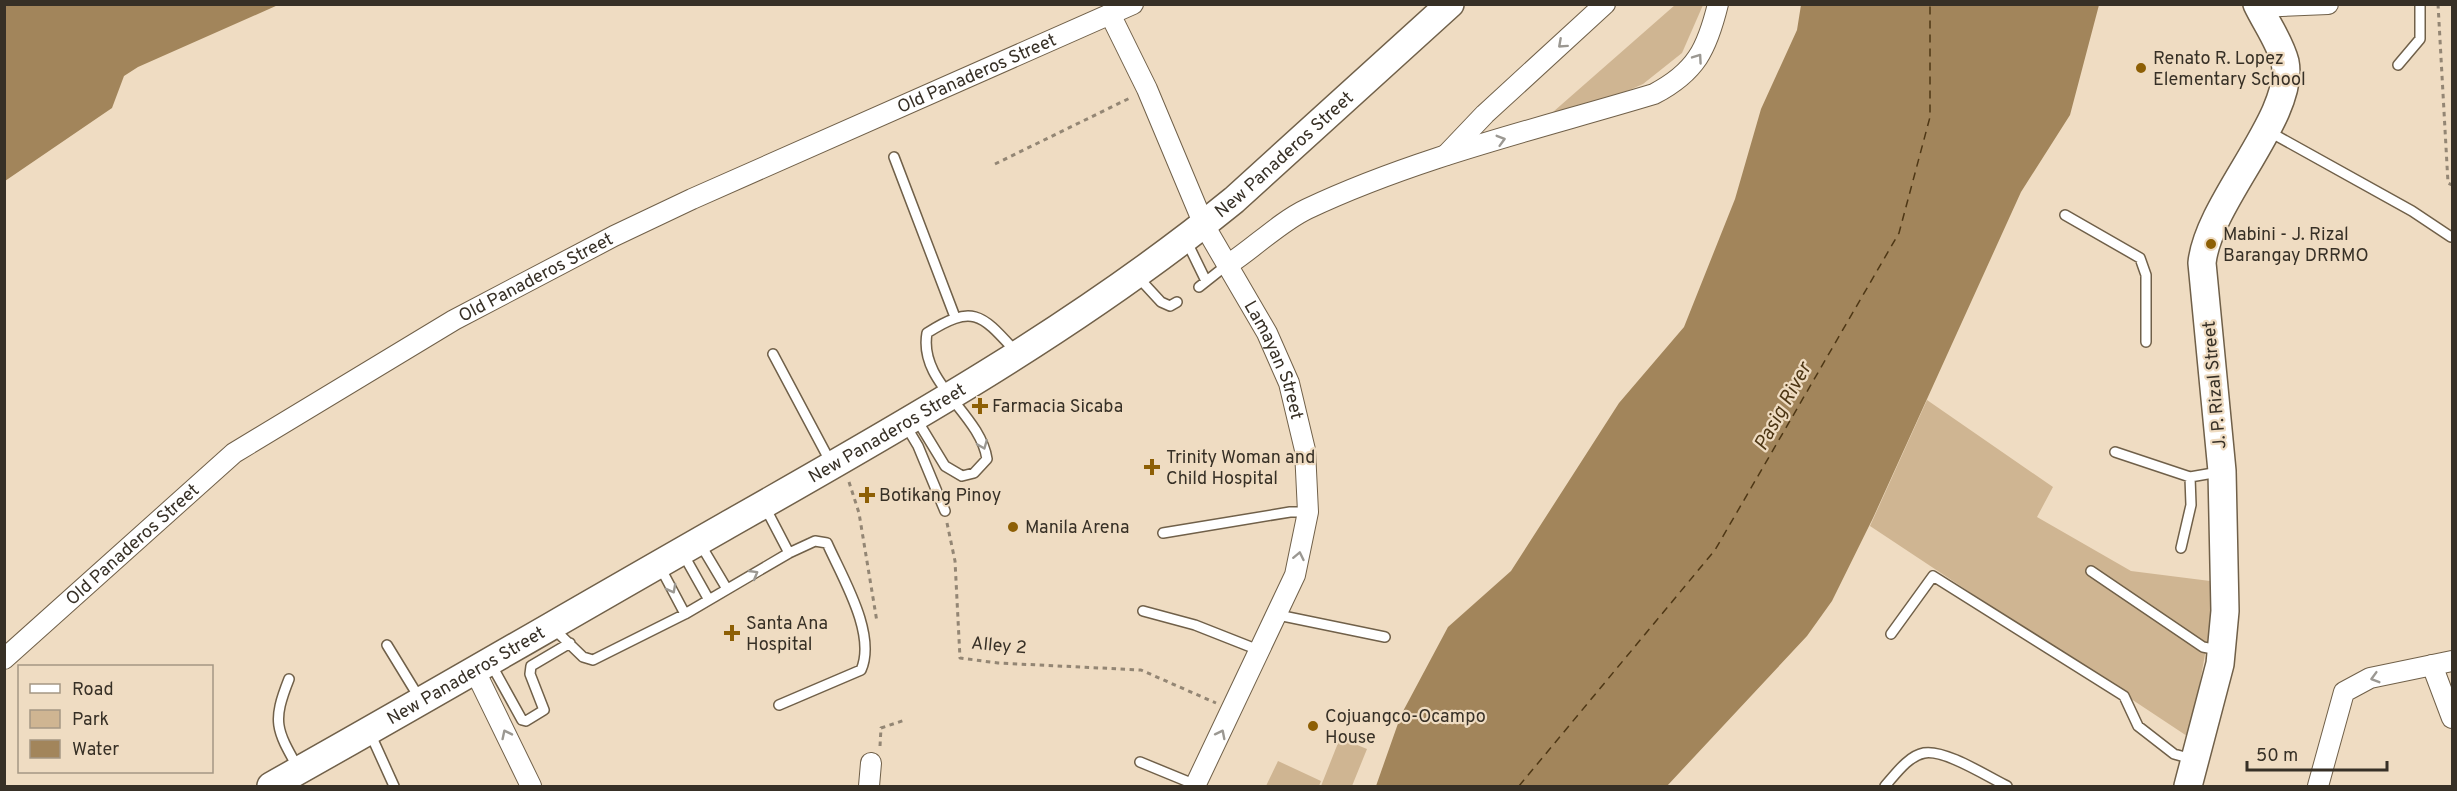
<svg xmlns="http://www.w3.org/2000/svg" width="2457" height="791" font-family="Overpass,sans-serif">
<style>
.green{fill:#cfb592}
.water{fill:#a2855b}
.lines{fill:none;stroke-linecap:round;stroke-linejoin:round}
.ferry{stroke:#4e3715;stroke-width:1.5;stroke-dasharray:8 6;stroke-linecap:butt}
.lane-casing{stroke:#706049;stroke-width:12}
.street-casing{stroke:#706049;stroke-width:22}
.secondary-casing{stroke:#706049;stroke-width:30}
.path{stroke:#938674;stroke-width:3;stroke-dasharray:4.5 4.5;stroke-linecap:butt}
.lane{stroke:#fff;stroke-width:9}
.street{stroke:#fff;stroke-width:20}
.secondary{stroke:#fff;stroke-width:27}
.oneway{stroke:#9b9892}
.poi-dot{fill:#8d5f05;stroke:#efdcc2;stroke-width:2}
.labels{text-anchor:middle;stroke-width:4.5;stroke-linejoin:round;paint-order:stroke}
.poi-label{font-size:18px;fill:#373026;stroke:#efdcc2;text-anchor:start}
.street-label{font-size:18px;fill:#373026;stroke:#efdcc2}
.water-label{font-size:20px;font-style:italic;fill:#4e3715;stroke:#efdcc2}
</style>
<rect width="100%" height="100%" fill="#efdcc2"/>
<path class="green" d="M1675 5H1703L1682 53 1643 84 1566 118 1553 112Z
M1927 400 2053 487 2037 517 2131 571 2218 582 2190 738 1870 526Z
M1340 738 1367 749 1352 786H1321Z
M1278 761 1321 781 1319 786H1266Z"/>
<path class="water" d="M5 4H278V5L138 67 124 76 112 108 5 181Z
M1801 5H2099L2070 115 2021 192 1873 518 1832 601 1807 636 1667 786H1376L1401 715 1448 627 1511 571 1619 403 1684 327 1735 199 1761 109 1797 30Z"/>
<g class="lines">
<path class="ferry" d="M4 5 5 4
M1519 786 1715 550 1899 233 1930 117V4"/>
<g class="lane-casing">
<path id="lane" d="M2398 65 2420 39V4
M2268 131 2412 211 2451 237
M894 157 955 317
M2065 215 2140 258 2146 275V342
M1186 240 1206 281
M1137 276 1161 302 1170 306 1177 302
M1199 287 1228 264
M773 354 831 463
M917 420 945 466 962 476 974 473 987 459C980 413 918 383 927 333 974 303 982 315 1016 352
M906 426 918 446 945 511
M2115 452 2190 477 2191 505 2181 548
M2190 477 2219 472
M1163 533 1290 512H1308
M699 542 727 589
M682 552 709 600
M659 565 685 614
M2091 571 2203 647 2218 650
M1143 611 1195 625 1261 651
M1278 615 1385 637
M553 628 583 657 593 660 685 614 789 553 765 507
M1891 634 1933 576 2124 696 2138 726 2174 754 2192 759
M387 645 420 699
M491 664 522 720 526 721 544 710 530 674 531 666 570 643
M289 679C272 722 276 729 298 768
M779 705 861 670C877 634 842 577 827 543L815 541 789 553
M370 733 394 786
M1140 762 1196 785
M1885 786C1895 775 1908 756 1924 753 1945 749 1988 777 2007 786"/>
</g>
<g class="street-casing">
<g id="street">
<path d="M2258 7 2328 4"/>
<path id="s1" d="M1110 14 1147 89 1204 225 1267 333 1289 383 1305 450 1308 512 1295 575 1195 786"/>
<path d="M1446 155 1485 114 1605 4"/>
<path d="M1229 264C1255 247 1280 222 1307 209 1417 157 1538 129 1654 94 1696 72 1707 49 1718 4"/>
<path id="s2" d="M4 659 234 453 454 320 614 236 692 199 1133 4"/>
<path d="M2432 665 2452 718"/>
<path d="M475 671 531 786"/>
<path d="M869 786 871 763"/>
<path d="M2318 786 2344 692 2370 678 2452 661"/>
</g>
</g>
<g class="secondary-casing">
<g id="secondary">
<path id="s3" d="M271 786C423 701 573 613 724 527 900 427 1077 328 1234 200L1450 4"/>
<path d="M2188 786 2220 664 2225 611 2222 471 2202 263C2208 202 2296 115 2285 62 2280 42 2266 23 2257 4"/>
</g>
</g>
<path class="path" d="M2438 4 2448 183 2452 185
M995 164 1132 97
M849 482 859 513 877 622
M947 523 955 561 960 658 998 663 1141 670 1216 703
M880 746 881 728 905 720"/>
<use href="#lane" class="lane"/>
<use href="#street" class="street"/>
<use href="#secondary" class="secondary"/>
</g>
<defs><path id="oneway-chevron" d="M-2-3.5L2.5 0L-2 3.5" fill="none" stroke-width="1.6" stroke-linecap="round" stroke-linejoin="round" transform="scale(1.5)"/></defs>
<g class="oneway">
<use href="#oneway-chevron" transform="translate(1562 44) rotate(138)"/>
<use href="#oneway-chevron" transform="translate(1698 58) rotate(-55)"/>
<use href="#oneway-chevron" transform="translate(1501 140) rotate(-16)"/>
<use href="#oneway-chevron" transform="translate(983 445) rotate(68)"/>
<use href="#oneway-chevron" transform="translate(1299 556) rotate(-78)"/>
<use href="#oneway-chevron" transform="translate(754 574) rotate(-30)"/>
<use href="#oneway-chevron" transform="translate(672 589) rotate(62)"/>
<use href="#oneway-chevron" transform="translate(2375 678) rotate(164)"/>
<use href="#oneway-chevron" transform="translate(506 734) rotate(-116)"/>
<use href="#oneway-chevron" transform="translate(1221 734) rotate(-63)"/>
</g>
<g class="poi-dot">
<circle cx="2141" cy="68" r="6"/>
<circle cx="2211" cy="244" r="6"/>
<path d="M977 397h6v6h6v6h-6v6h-6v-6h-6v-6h6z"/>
<path d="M1149 458h6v6h6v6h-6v6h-6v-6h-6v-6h6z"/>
<path d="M864 486h6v6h6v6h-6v6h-6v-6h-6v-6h6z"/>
<circle cx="1013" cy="527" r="6"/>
<path d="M729 624h6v6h6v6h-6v6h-6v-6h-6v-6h6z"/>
<circle cx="1313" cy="726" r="6"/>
</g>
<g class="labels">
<g class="poi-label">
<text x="2153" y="64">Renato R. Lopez<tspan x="2153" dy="21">Elementary School</tspan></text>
<text x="2223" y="240">Mabini - J. Rizal<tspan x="2223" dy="21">Barangay DRRMO</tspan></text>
<text x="992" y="412">Farmacia Sicaba</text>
<text x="1166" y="463">Trinity Woman and<tspan x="1166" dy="21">Child Hospital</tspan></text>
<text x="879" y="501">Botikang Pinoy</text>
<text x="1025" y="533">Manila Arena</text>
<text x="746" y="629">Santa Ana<tspan x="746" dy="21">Hospital</tspan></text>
<text x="1325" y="722">Cojuangco-Ocampo<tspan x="1325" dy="21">House</tspan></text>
</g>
<g class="street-label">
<text dy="6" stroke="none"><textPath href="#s2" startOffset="1144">Old Panaderos Street</textPath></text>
<text dy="6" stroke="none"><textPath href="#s3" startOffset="1196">New Panaderos Street</textPath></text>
<text dy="6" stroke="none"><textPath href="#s2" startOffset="658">Old Panaderos Street</textPath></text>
<text dy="6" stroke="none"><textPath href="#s1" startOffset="384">Lamayan Street</textPath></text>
<text transform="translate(2214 385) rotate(-95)" y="6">J. P. Rizal Street</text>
<text dy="6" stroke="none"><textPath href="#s3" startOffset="710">New Panaderos Street</textPath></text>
<text dy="6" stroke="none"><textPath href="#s2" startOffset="172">Old Panaderos Street</textPath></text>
<text transform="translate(999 645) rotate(5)" y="6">Alley 2</text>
<text dy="6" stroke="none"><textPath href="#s3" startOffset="224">New Panaderos Street</textPath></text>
</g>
<g class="water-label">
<text transform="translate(1782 406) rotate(-61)" y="7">Pasig River</text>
</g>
</g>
<rect width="2457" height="791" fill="none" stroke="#373026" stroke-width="12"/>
<rect x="18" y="665" width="195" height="108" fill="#efdcc2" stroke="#a59784" stroke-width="1.5"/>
<rect x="30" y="684" width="30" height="9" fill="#ffffff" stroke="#a59784" stroke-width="1.5"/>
<text x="72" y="695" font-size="18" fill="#373026">Road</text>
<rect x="30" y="710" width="30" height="18" fill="#cfb592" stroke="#a59784" stroke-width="1.5"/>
<text x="72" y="725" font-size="18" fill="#373026">Park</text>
<rect x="30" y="740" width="30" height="18" fill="#a2855b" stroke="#a59784" stroke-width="1.5"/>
<text x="72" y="755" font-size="18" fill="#373026">Water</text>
<path d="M2247 761v9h140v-9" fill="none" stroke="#373026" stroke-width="3"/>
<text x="2256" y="761" font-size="18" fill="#373026" stroke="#efdcc2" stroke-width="4.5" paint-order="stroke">50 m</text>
</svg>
